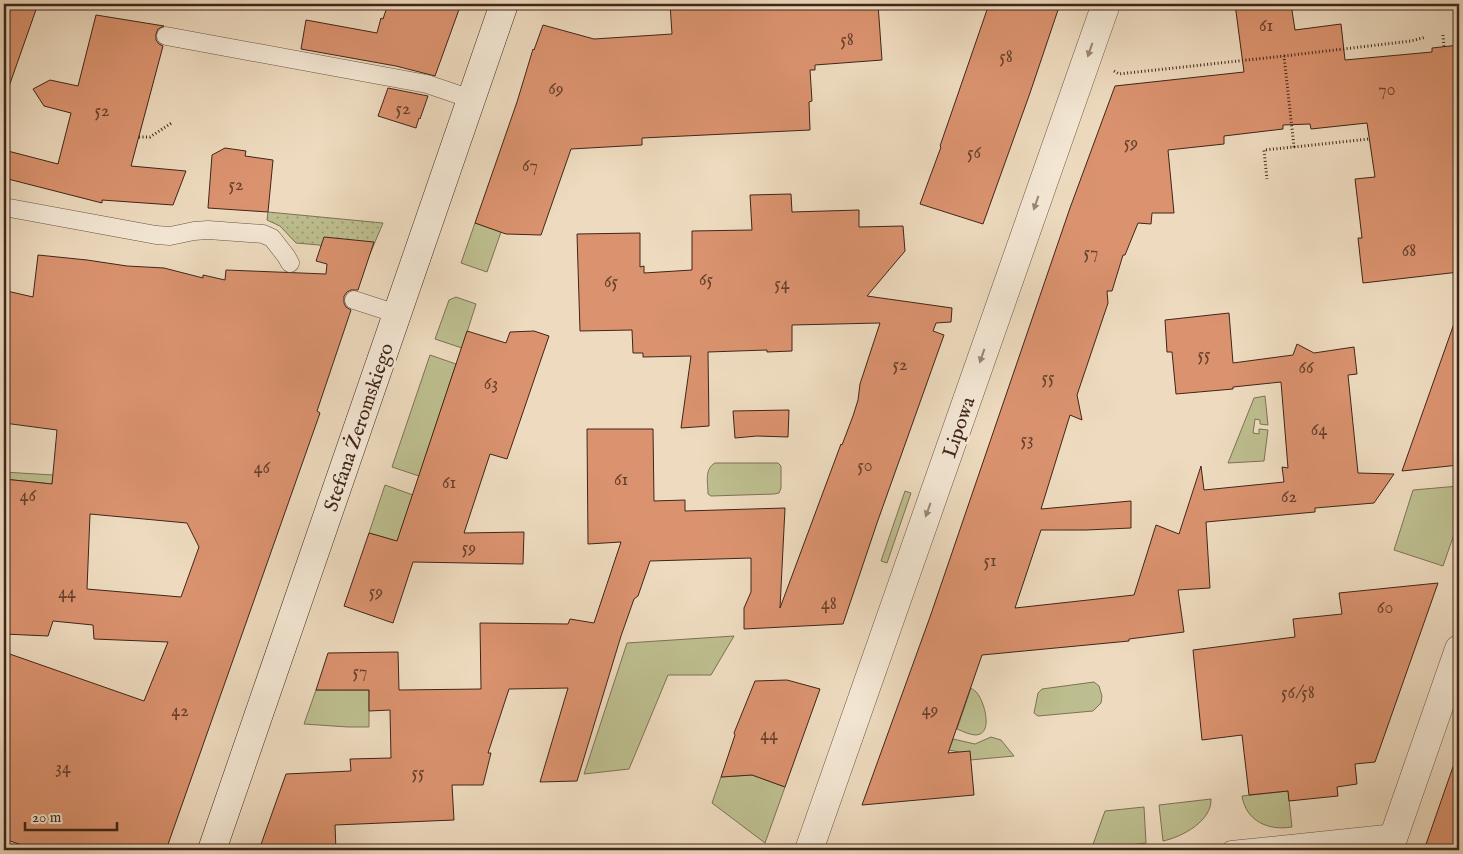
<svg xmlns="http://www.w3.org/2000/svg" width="1463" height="854" font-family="'IM FELL English',serif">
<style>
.grass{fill:#bdbe8f;stroke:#7e7254}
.park{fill:url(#park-dots);stroke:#7e7254}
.building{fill:#db936f;stroke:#402519;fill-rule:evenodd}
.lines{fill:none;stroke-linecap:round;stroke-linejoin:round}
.lane-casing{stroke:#6c5242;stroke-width:19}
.street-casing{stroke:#6c5242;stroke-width:29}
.secondary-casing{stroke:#402519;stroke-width:29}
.path{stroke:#402519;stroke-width:3;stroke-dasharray:1 2.5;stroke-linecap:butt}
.lane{stroke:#f4e8d5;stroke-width:18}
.street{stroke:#f4e8d5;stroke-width:28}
.secondary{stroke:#f4e8d5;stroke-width:28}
.oneway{fill:#9a8677}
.labels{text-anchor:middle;stroke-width:5;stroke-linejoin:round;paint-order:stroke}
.number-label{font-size:18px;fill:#67402e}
.street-label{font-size:20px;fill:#402519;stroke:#f4e8d5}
</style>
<defs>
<pattern id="park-dots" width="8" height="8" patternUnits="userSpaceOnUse" patternTransform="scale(1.25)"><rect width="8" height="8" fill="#bdbe8f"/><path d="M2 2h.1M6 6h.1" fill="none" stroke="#9b9a74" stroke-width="1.8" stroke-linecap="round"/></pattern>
</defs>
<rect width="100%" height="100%" fill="#eedbbf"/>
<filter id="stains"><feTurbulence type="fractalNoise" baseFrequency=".004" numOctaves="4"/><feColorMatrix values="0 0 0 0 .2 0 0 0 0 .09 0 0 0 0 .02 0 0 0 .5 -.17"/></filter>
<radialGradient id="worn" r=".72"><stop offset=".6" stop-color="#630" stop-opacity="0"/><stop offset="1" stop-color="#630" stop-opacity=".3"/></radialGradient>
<path class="grass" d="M475 223 501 232 487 272 461 263Z
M456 297 476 304 462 348 435 339 449 300Z
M430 355 456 364 419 476 392 467Z
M1265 396 1268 425 1260 424V420L1255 419 1253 433 1259 434V429L1268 430 1264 461 1228 463 1254 398Z
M715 463H778L781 466V488L779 493 774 494 711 496 708 494C708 483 704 469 715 463Z
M4 472 53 475 52 484 4 479Z
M385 485 413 495 400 533 413 546 369 533Z
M1459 486V520L1443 566 1394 550 1413 490Z
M905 491 911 493 887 563 881 561Z
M734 636 711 675H668L629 769 584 774 627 643Z
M1094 682 1099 686 1102 696 1101 703 1093 711 1038 716 1034 713 1038 693 1042 689Z
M971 688C972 689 977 692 977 693 984 701 994 734 976 735 970 735 962 731 957 729Z
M316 690H369V727H348L304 724Z
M991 737 1001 740 1014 756 970 760 959 752 949 750 953 739 975 744Z
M752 775 785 787 765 843 712 803 721 777Z
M1288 791 1292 827C1268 831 1246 821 1242 796Z
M1211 799C1212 821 1182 837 1163 841L1159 805Z
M1144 807 1146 843 1115 847V850H1091L1105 811Z"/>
<path class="park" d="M268 212 383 223 367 261 319 245 296 243 280 226 267 220Z"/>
<path class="building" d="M4 4H38L7 92 4 91Z
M388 4H461L435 76 396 66 301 49 306 20 377 33 381 18 383 19Z
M670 4H878L882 60 815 65V70H810L812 101 809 102 810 130 642 138V145L571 149 541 235 506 234 475 223 517 102 533 49 534 50 543 25 594 39 672 34Z
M989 4H1060L1030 93 983 224 920 204 941 147 940 146Z
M1235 4H1291L1295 30 1341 24 1345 60 1432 52V48L1459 45V272L1363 283 1358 238H1362L1355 179 1375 177 1367 123 1311 129 1310 124 1283 125V129L1224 136V144L1168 150 1174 213H1152L1151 224 1138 223 1125 255H1123L1112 291H1107L1108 303 1077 395 1082 420 1070 415 1041 509 1131 501V528L1086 530H1041L1015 608 1134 595 1156 525 1179 534 1201 466 1204 490 1284 482 1282 467 1288 468 1281 382 1233 387V389L1176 394 1172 352H1167L1165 320 1229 313 1233 363 1293 355 1297 344 1314 353 1354 347 1357 374 1348 375 1358 473 1394 474 1374 503 1315 508V512L1206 522 1210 588 1178 590 1184 632 1129 639V641L982 655 948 753 970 751 974 795 862 805 930 617 1070 208 1115 86 1244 72Z
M96 15 164 26 158 29 156 34V40L159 44 163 46 131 166 186 171 173 205 102 200V203L4 178V150L58 164 71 113 44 106 33 89 50 80 78 86Z
M388 88 428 96 420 119 419 118 416 128 378 116Z
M225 148 246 151 245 156 273 160 268 212 208 208 212 155Z
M791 194 792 212 859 210V227L903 226 905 251 867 296 952 308 951 322 936 323 933 331 944 335 877 523 843 624 744 629V608L751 592V558L650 561 638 596 634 599 621 636 577 781 540 782 568 688 509 689 488 753H491L483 785H452L454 820 335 825 336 850H259L286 774 351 771 350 759 391 758 390 710 369 711V690H316L328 653 398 652 399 690 481 689 480 623 568 624 570 619 594 623 621 542 588 544 587 429H653L654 501 685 500V511L785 508 780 608 841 444 842 445 853 416 858 400 860 384 880 323 792 325V351L767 352V350L708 352 709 426 681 428 691 356 643 357V353H633L632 330 580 331 577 234 640 233V267L644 266V273L692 270V231L752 230 750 195Z
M324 237 374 242 358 290H351L347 292 344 296V303L346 307 351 310 317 411 320 413 166 850H37L4 839V652L144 701 168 642 94 639 93 625 53 621 48 636 4 634V479L52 484 57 430 4 423V315L7 291 33 297 38 255 87 260 127 266 164 268 203 278V275L225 280 226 270 326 274 327 264 316 261ZM90 514 187 523 199 547 181 597 87 589Z
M1456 318 1459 319V465L1402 471Z
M467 331 506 343 510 332 534 331 549 336 507 459 490 454 464 533 524 532 523 564 413 562 393 623 344 606 369 533 397 541Z
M789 410 788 437 757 436 735 438 733 411Z
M1438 583 1375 762 1355 764 1357 784 1337 787 1338 796 1289 801 1288 791 1249 795 1242 735 1202 740 1193 650 1295 637 1293 619 1342 614 1339 593Z
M787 680 820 689 785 787 752 775 721 777 735 735 734 733 755 681Z
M1454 764 1459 765V850H1424Z"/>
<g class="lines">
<g class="lane-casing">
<path id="lane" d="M166 36 427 84 471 99
M4 207 156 235 170 236 194 231 208 230 263 234 272 238 286 256 290 263
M354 300 397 314
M1231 850 1395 833"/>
</g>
<g class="street-casing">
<path id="street" d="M809 850 1106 4
M1389 850 1459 649"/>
</g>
<g class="secondary-casing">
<path id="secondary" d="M212 850 504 4"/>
</g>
<path class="path" d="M1443 35 1444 47
M1284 56 1411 41 1426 37
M1114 71 1119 74 1284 56 1294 147 1264 150 1267 179
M139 137H150L173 122
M1294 147 1369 139"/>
<use href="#lane" class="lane"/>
<use href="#street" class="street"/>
<use href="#secondary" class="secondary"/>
</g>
<defs><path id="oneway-solid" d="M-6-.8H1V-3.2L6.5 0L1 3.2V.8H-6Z" transform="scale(1.25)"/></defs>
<g class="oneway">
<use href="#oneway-solid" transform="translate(1090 50) rotate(109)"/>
<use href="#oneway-solid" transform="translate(1036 203) rotate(109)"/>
<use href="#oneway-solid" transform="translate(982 356) rotate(109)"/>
<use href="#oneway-solid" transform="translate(928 510) rotate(110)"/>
</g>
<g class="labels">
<g class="number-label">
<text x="1266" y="31">61</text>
<text x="847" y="45">58</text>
<text x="1006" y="62">58</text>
<text x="556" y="94">69</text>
<text x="1387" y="95">70</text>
<text x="403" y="114">52</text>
<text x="102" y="116">52</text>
<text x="1131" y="148">59</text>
<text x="974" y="158">56</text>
<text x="530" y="171">67</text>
<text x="236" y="190">52</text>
<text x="1409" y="256">68</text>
<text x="1091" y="258">57</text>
<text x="706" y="285">65</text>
<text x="611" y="287">65</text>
<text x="782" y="289">54</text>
<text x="1204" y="360">55</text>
<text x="900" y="370">52</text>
<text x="1306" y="373">66</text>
<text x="1048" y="383">55</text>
<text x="491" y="389">63</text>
<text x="1319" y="435">64</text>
<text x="1027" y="445">53</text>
<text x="865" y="471">50</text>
<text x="262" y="473">46</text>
<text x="621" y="485">61</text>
<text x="449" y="488">61</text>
<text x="28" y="501">46</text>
<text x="1289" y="502">62</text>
<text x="469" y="553">59</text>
<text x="990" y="566">51</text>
<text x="376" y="597">59</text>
<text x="67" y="598">44</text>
<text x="829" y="609">48</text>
<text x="1385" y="613">60</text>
<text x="360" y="677">57</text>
<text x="1298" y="698">56/58</text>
<text x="930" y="715">49</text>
<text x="180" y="716">42</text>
<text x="769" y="740">44</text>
<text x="63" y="773">34</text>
<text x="418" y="778">55</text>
</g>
<g class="street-label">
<text transform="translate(358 427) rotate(-71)" y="7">Stefana Żeromskiego</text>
<text transform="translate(958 427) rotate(-71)" y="7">Lipowa</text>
</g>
</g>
<rect width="1463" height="854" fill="none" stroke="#eedbbf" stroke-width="20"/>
<rect x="5" y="5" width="1453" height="844" fill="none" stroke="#402519" stroke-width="2.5"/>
<rect x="10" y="10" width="1443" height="834" fill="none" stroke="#402519"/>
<path d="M25 822v8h92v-8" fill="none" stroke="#402519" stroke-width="2.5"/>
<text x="32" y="822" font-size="15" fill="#402519" stroke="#f4e8d5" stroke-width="4" paint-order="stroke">20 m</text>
<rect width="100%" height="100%" filter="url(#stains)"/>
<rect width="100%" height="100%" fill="url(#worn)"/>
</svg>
